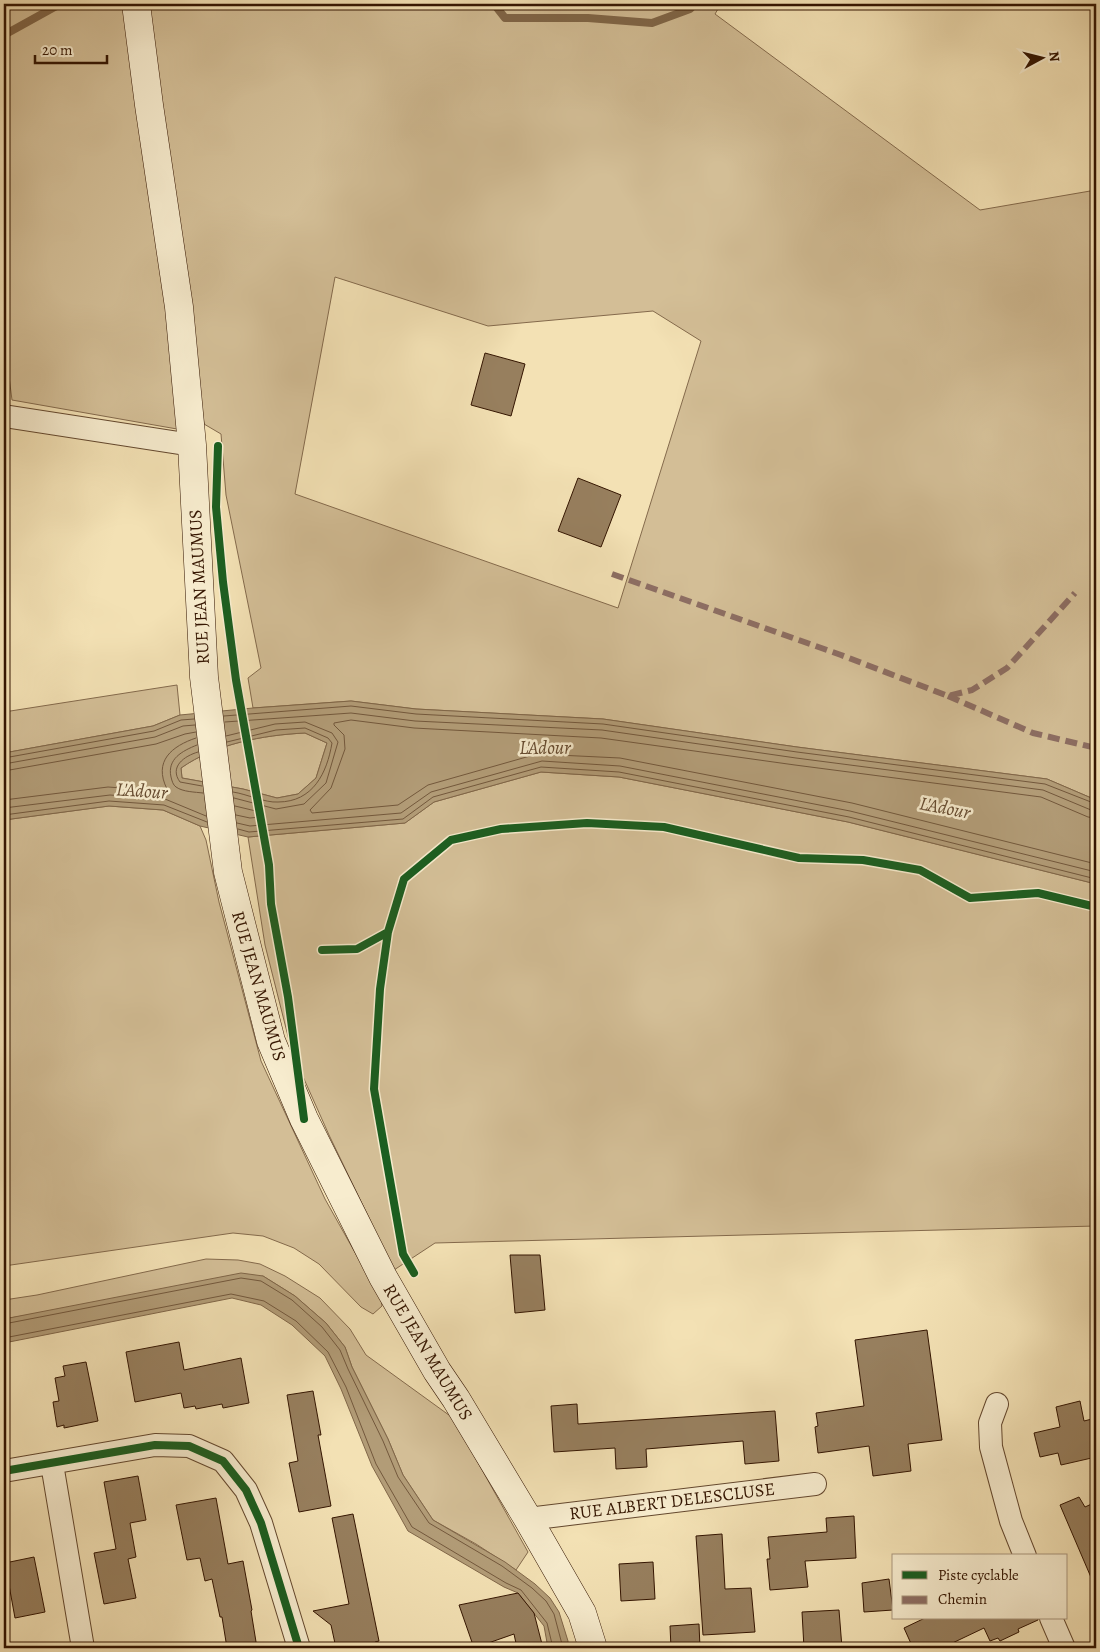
<svg xmlns="http://www.w3.org/2000/svg" width="1100" height="1652" font-family="Alegreya,serif">
<style>
.green{fill:#d3be96;stroke:#846a4c;fill-rule:evenodd}
.water{fill:#b29c77;stroke:#806648;fill-rule:evenodd}
.lines{fill:none;stroke-linecap:round;stroke-linejoin:round}
.shore{stroke:#73583c;stroke-width:1}
.stream{stroke:#806648;stroke-width:8}
.building{fill:#977f5e;stroke:#341501}
.street-casing{stroke:#64482e;stroke-width:24}
.secondary-casing{stroke:#341501;stroke-width:29}
.street{stroke:#f7ecce;stroke-width:22}
.secondary{stroke:#f7ecce;stroke-width:28}
.quiet{stroke:#8d6e63;stroke-width:6;stroke-dasharray:12 6;stroke-linecap:butt}
.cycleway-casing{stroke:#f7ecce;stroke-width:11}
.cycleway{stroke:#1b5e20;stroke-width:8}
.labels{text-anchor:middle;stroke-width:5;stroke-linejoin:round;paint-order:stroke}
.street-label{font-size:18px;fill:#341501;stroke:#f7ecce}
.water-label{font-size:19px;font-style:italic;fill:#664b30;stroke:#f7ecce}
</style>
<rect width="100%" height="100%" fill="#f3e1b4"/>
<filter id="stains"><feTurbulence type="fractalNoise" baseFrequency=".004" numOctaves="4"/><feColorMatrix values="0 0 0 0 .2 0 0 0 0 .09 0 0 0 0 .02 0 0 0 .5 -.17"/></filter>
<radialGradient id="worn" r=".72"><stop offset=".6" stop-color="#630" stop-opacity="0"/><stop offset="1" stop-color="#630" stop-opacity=".3"/></radialGradient>
<path class="green" d="M4 4H126L176 362 177 429 12 400 4 338Z
M146 4H721L715 14 980 210 1096 190V800L1047 779 797 747 603 719 416 709 351 701 253 708 248 678 261 668 226 495 221 434 204 424ZM335 277 488 326 653 311 701 341 618 608 295 494Z
M177 685 180 715 153 726 4 753V712Z
M305 733 327 743 316 778 298 794 277 798 243 789 182 778 181 768C215 744 263 735 305 733Z
M541 772 619 777 848 822 1096 884V1226L435 1243 394 1270 329 1135 292 1052 265 945 248 837 405 823 434 802Z
M109 806 163 810 200 826 206 840 219 902 261 1061 325 1199 381 1299 382 1306 373 1314 361 1307 319 1264 294 1248 263 1236 233 1233 4 1266V820Z
M206 1259 238 1260 260 1264 285 1276 320 1298 350 1329 366 1355 453 1418 528 1552 516 1570 476 1544 433 1520 403 1475 388 1439 352 1367 345 1347 326 1323 295 1296 263 1276 4 1319V1300L37 1295Z"/>
<path class="water" d="M351 701 416 709 603 719 797 747 1047 779 1096 800V884L848 822 619 777 541 772 434 802 405 823 248 837 200 826 163 810 109 806 4 820V753L153 726 180 715 253 708ZM305 733 327 743 316 778 298 794 277 798 243 789 182 778 181 768C215 744 263 735 305 733Z
M241 1273 263 1276 295 1296 326 1323 345 1347 352 1367 388 1439 403 1475 433 1520 505 1562 535 1584 550 1598 559 1612 568 1641V1648H548L544 1626 518 1593 504 1587 408 1531 372 1466 341 1389 325 1356 292 1325 261 1305 232 1298 4 1343V1319Z"/>
<g class="lines">
<path class="shore" d="M224 716 351 706 416 714 603 724 797 752 1045 784 1096 804
M225 722 351 713 415 721 602 730 796 758 1043 790 1091 810H1096
M226 736 275 724 305 722 332 733 338 742 326 783 304 804 276 809 234 798
M227 742 276 730 305 728 328 738 332 743C327 773 313 802 278 802 265 803 247 794 233 792
M197 745C182 751 167 759 171 777 172 781 173 785 176 787 183 792 195 792 203 793
M198 752C184 756 169 767 180 782L202 786
M4 758 154 731 181 720 194 719
M4 764 155 737 183 726 195 725
M4 771 156 744 185 734 196 732
M4 800 108 787 165 791 167 789C153 761 172 746 196 738
M235 806 260 812 262 815 260 817 250 818 236 815
M4 808 110 795 165 799 206 816
M4 815 109 801 164 805 207 822
M1096 818 1088 817 1041 797 795 765 601 738 414 728 351 720 334 723V725L344 735 345 749 331 788 310 810 312 813 398 805 428 785 537 754 620 758 852 803 1096 864
M237 823 250 826 401 813 431 792 542 761 620 766 850 811 1096 872
M238 829 249 832 403 819 433 797 541 767 619 772 849 817 1096 879
M4 1324 241 1278 261 1281 292 1300 322 1327 340 1350 348 1369 383 1441 398 1477 429 1523 502 1566 532 1588 546 1601 554 1614 563 1648
M4 1338 231 1294 264 1301 296 1321 328 1352 346 1387 376 1464 412 1527 506 1583 521 1590 547 1623 553 1648"/>
<path class="stream" d="M494 4 505 18H588L652 23 690 9 695 4
M4 35 60 4"/>
</g>
<path class="building" d="M485 353 525 364 511 416 471 405Z
M578 478 621 495 601 547 558 531Z
M510 1255H540L545 1310 515 1313Z
M927 1330 942 1440 908 1444 911 1471 873 1476 869 1446 818 1453 815 1427 818 1426 816 1413 864 1406 855 1340Z
M179 1342 184 1370 241 1358 249 1403 223 1408 222 1404 196 1409 195 1406 184 1408 181 1393 135 1402 126 1352Z
M86 1362 98 1421 64 1428V1425L57 1427 53 1402 59 1401 55 1378 65 1376 63 1366Z
M313 1391 321 1435H318L331 1506 299 1512 289 1463 298 1461 287 1395Z
M1080 1401 1084 1421 1096 1418V1457L1061 1465 1058 1453 1040 1457 1034 1433 1060 1427 1056 1407Z
M577 1404 578 1424 775 1411 779 1461 745 1464 743 1441 646 1449 647 1467 616 1469 615 1448 554 1452 551 1406Z
M138 1476 146 1520 130 1523 136 1557 128 1559 136 1598 104 1604 94 1553 116 1549 104 1482Z
M1079 1497 1085 1507 1096 1502V1589L1060 1505Z
M216 1498 228 1564 243 1561 252 1610 251 1611 257 1648H227L222 1617H220L212 1579 205 1581 200 1558 187 1560 176 1505Z
M353 1514 379 1641 375 1642V1645L358 1648H336L331 1625 313 1611 349 1604 332 1518Z
M854 1516 856 1558 805 1561 808 1587 770 1590 767 1559H770L768 1537 827 1532 826 1518Z
M722 1534 725 1589 751 1588 755 1632 703 1635 696 1536Z
M34 1557 45 1612 15 1618 5 1563Z
M653 1562 655 1599 621 1601 619 1564Z
M889 1579 893 1610 864 1612 862 1583Z
M518 1593 534 1613 543 1648H517L514 1634 474 1648 459 1605Z
M839 1610 842 1648H804L802 1612Z
M925 1618H1038V1620L1018 1629 1019 1632 1000 1641 998 1638 990 1641 984 1628 942 1648H913L904 1628Z
M699 1624 700 1648H671L670 1626Z"/>
<g class="lines">
<g class="street-casing">
<path id="street" d="M4 416 192 445
M997 1404 990 1423 991 1447 1011 1521 1025 1556
M52 1464 83 1648
M4 1471 155 1445 189 1446 223 1461 246 1490 261 1523 299 1648
M528 1519 815 1484
M1051 1618 1064 1648"/>
</g>
<g class="secondary-casing">
<path id="secondary" d="M136 4 149 105 179 307 192 445 204 677 228 872 271 1041 304 1119 383 1277 437 1371 456 1399 528 1519 582 1613 593 1648"/>
</g>
<use href="#street" class="street"/>
<use href="#secondary" class="secondary"/>
<path class="quiet" d="M612 574 841 655 948 696 972 690 1007 668 1075 593
M948 696 1033 733 1096 748"/>
<g class="cycleway-casing">
<path id="cycleway" d="M218 446 216 507 223 582 236 680 269 865 271 904 288 997 304 1119
M322 950 357 949 388 932
M414 1273 403 1254 374 1089 380 989 388 932 404 879 451 840 501 829 587 823 664 827 799 858 863 860 920 870 970 898 1038 893 1096 907
M4 1471 155 1445 189 1446 223 1461 246 1490 261 1523 299 1648"/>
</g>
<use href="#cycleway" class="cycleway"/>
</g>
<g class="labels">
<g class="street-label">
<text transform="translate(199 587) rotate(-93)" y="6">RUE JEAN MAUMUS</text>
<text transform="translate(259 986) rotate(74)" y="6">RUE JEAN MAUMUS</text>
<text transform="translate(428 1352) rotate(59)" y="6">RUE JEAN MAUMUS</text>
<text transform="translate(672 1501) rotate(-7)" y="6">RUE ALBERT DELESCLUSE</text>
</g>
<g class="water-label">
<text x="545" y="754">L'Adour</text>
<text transform="translate(142 790) rotate(4)" y="7">L'Adour</text>
<text transform="translate(945 807) rotate(11)" y="7">L'Adour</text>
</g>
</g>
<rect width="1100" height="1652" fill="none" stroke="#f3e1b4" stroke-width="20"/>
<rect x="5" y="5" width="1090" height="1642" fill="none" stroke="#341501" stroke-width="2.5"/>
<rect x="10" y="10" width="1080" height="1632" fill="none" stroke="#341501"/>
<rect x="892" y="1554" width="175" height="65" fill="#f7ecce" stroke="#a9967c"/>
<rect x="902" y="1571" width="25" height="8" fill="#1b5e20" stroke="#a9967c"/>
<text x="938" y="1580" font-size="15" fill="#341501">Piste cyclable</text>
<rect x="902" y="1596" width="25" height="8" fill="#8d6e63" stroke="#a9967c"/>
<text x="938" y="1604" font-size="15" fill="#341501">Chemin</text>
<g transform="translate(1042 58) rotate(83)" stroke="#f7ecce" stroke-width="4" paint-order="stroke">
<path d="M0-4L9 19L0 12L-9 19Z" fill="#341501"/>
<text y="-8" font-size="14" font-weight="bold" text-anchor="middle" fill="#341501">N</text>
</g>
<path d="M35 55v8h72v-8" fill="none" stroke="#341501" stroke-width="2.5"/>
<text x="42" y="55" font-size="15" fill="#341501" stroke="#f7ecce" stroke-width="4" paint-order="stroke">20 m</text>
<rect width="100%" height="100%" filter="url(#stains)"/>
<rect width="100%" height="100%" fill="url(#worn)"/>
</svg>
